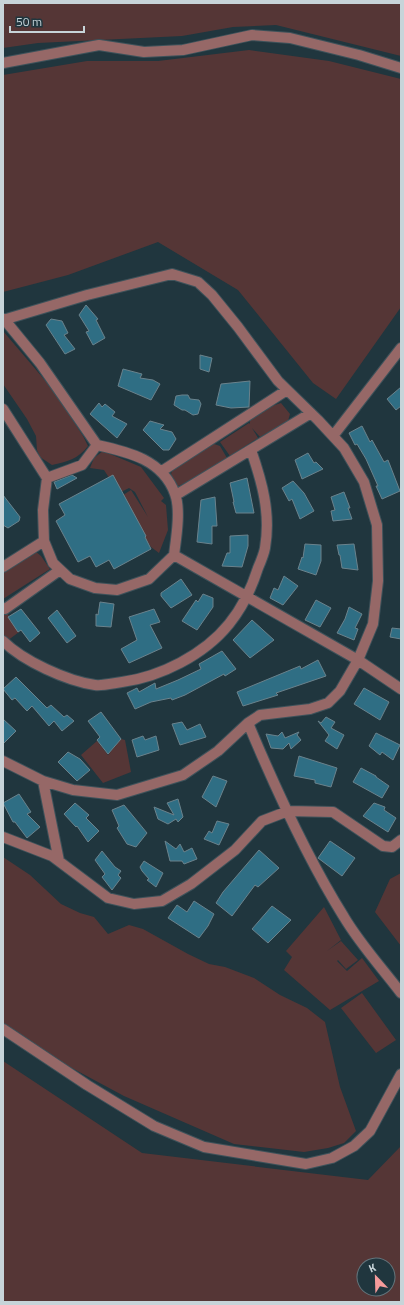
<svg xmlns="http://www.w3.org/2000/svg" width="404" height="1305" font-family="'Titillium Web',sans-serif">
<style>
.green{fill:#553636;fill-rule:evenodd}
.building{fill:#2f6e84;stroke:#6a828c}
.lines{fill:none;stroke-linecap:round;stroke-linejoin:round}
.minor-casing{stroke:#3e525a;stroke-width:12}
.minor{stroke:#966867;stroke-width:10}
</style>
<rect width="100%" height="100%" fill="#20363e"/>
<path class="green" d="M3 3H401V56L276 25 233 27 182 36 38 43 3 48Z
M249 50 329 61 401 79V307L336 399 313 383 238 290 158 242 68 275 3 292V75L87 61H158Z
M3 331 54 391 83 436 88 446C78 459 67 462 52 465L40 457 37 450 36 436 27 419 3 384Z
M281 403 290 414 288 421 260 437 252 428 258 438 230 456 220 442 249 423 250 424V418L269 407Z
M214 444 220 446 227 458 192 480 176 487C163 470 178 464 191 456 198 452 206 447 214 444Z
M103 451 141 467 164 498 161 501 166 505 168 530 159 553 151 547 120 497 131 490 148 517 135 492 129 488 119 493 104 470 90 468 94 458Z
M35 551 41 556 50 569 3 599V568Z
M5 610 9 616 8 617 19 632 7 641 3 635V611Z
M121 739 125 740 131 772 103 783 81 755 97 741 108 755Z
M3 857 30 875 61 904 80 913 94 917 108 934 129 925 143 929 188 954 209 964 225 967 254 978 280 995 307 1008 325 1022 340 1087 356 1131 344 1143 328 1148 304 1152 234 1144 124 1096 3 1031Z
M401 873V946L375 912 390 879Z
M324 907 341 940 327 951 341 941 358 960 346 969 338 960 337 961 347 971 362 958 379 981 330 1010 284 970 292 957 286 951Z
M362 993 396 1040 376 1053 341 1008Z
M3 1061 142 1153 368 1180 401 1146V1302H3ZM364 1265H388V1289H364Z"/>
<path class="building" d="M86 305 98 319 96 320 105 338 93 345 86 332 89 331 79 315Z
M51 319 62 321 68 333 64 335 75 349 65 354 46 325Z
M200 355 212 358 209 372 200 369Z
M123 369 142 374 140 378 153 380 160 384 151 400 118 386Z
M250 381 249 407 231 408 216 405 221 384Z
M401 387V406L396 410 387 399Z
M182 395H188L190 399 199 400 201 404 198 414 193 415 185 410H182L174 405 176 396Z
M99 403 102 407 105 404 115 412 112 416 127 424 117 438 90 414Z
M150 421 164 425 160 429 172 432 176 439 169 450H163L143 430Z
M362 426 370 442 372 440 384 462 388 460 400 491 382 499 376 486H378L366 459 357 444 355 445 349 433Z
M308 453 314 463 316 462 323 469 302 479 295 460Z
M72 475 77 478 57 489 54 482Z
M113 475 146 536 145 537 151 549 114 569 109 560 96 567 90 556 78 562 56 521 65 515 59 504Z
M247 478 254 513H236L233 502H234L230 483Z
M293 481 304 493 314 511 300 519 292 499 289 501 282 488Z
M344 492 350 508H348L352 519 333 521 331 511 335 510 331 497Z
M3 495 20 517 19 521 8 528 3 525Z
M215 497 217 526H212V544L197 542 201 500Z
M248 535V546L242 567 222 566 227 553H230V536Z
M305 544 321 545V561L316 575 298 569 302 557 303 558Z
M354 544 358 570 342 568 340 555H339L337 545Z
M284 576 298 586 283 605 270 598 274 588 278 590Z
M181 579 192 595 171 608 161 596V593Z
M203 594 213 598V607L197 630 182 621 196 600 198 602Z
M316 600 331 608 320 627 305 620Z
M100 602 114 604 111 627 96 626V614L98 615Z
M349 607 362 614 355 628 358 629 354 640 337 633 345 619Z
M21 609 40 633 30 642 21 630 18 632 8 617Z
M154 609 160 622 150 625 162 648 129 663 121 649 137 640 129 617Z
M57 610 76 636 67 643 48 618Z
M252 620 274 640 250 658 233 640Z
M392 628 401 629V639L390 637Z
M222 651 236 669 225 676 224 674 185 695 172 700 171 698 151 702 135 709 127 693 137 688 139 692 155 683 156 689 178 680 201 669 199 664Z
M318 660 326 676 276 693 278 695 243 706 237 692 300 666 301 669Z
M16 677 47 708 51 705 64 717 67 715 74 721 62 731 54 721 49 726 32 706 27 711 15 698 12 700 3 689Z
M364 688 389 702 380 720 354 704Z
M101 712 121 739 108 754 97 740 100 737 88 721Z
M326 717 335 722 331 728 344 735 337 749 325 741 329 735 318 721 321 723Z
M3 719 16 731 3 744Z
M182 722 187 730 200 724 206 737 180 745 172 724Z
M282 732 285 738 299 732 297 735 301 740 291 749 289 743 283 749 271 748 266 734 278 736Z
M376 733 400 745 393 760 382 752 380 755 369 746Z
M143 736 145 740 156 736 159 750 137 757 132 740Z
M68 752 80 759 90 770 77 781 58 762Z
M299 756 337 768 331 787 315 783V780L294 776Z
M361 768 376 776V777L389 786 382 798 353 782Z
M213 776 227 781 216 807 202 797Z
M19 794 31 812 27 814 40 827 27 838 15 822H13L3 803Z
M178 799 183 817 178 822 176 819 168 824 158 819 154 807 174 815 167 803Z
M75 803 89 815 86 818 99 831 88 842 77 826 76 827 64 814Z
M374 803 385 807 384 810 396 818 388 832 363 816Z
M124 805 147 833 136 847 127 844 117 828 119 826 112 810Z
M217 821 229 824 219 845 204 839 209 831 212 833Z
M165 841 176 849 180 844 184 852 192 848 197 859 184 864 182 861H170Z
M330 841 355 858 342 876 318 858Z
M259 850 279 868 258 887 255 885 232 916 216 903 223 892Z
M102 851 115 867 121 871 118 875 121 878 112 890 102 877 105 874 95 860Z
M144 861 163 873 156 887 147 880 149 879 142 871 140 867Z
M194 901 214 914 208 926 199 938 168 918 177 905 187 912Z
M272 906 291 920 268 943 252 929Z"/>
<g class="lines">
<g class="minor-casing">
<path id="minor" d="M3 63 99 45 144 52 183 50 252 35 290 38 359 55 401 68
M4 319 40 363 97 445
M3 320 87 295 172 274 198 282 212 295 238 327 278 381 318 420 344 448 364 482 377 525 378 581 373 624 358 660 340 691 328 703 310 709 260 715 248 723 218 751 183 775 117 795 73 790 43 781 3 761
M3 409 47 478
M333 436 401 348
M97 445C129 452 163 460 175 494 181 510 176 539 174 555L149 579 117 590 95 588 70 579 53 563 44 541 43 510 47 478 82 465Z
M162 471 287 390
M176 495 311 413
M174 555 358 660 401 689
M3 567 44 541
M3 608 5 609 60 570
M3 641C23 661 67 681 95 685 103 686 114 683 122 682 160 677 204 655 229 624 242 608 252 587 258 568 261 561 264 554 265 548 271 513 262 482 251 450
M248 723C276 790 306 856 344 917 360 944 382 968 401 993
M43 781 59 861
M3 837 52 856 108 898 134 904 162 901 191 884 235 850 262 821 288 811 333 812 383 846 392 847 401 840
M3 1029 87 1085 154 1126 204 1147 306 1164 332 1158 354 1146 370 1131 401 1074"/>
</g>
<use href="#minor" class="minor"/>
</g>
<rect width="404" height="1305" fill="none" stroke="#c7d4d9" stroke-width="8"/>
<g transform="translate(376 1277) rotate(337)"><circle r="19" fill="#20363e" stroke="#63757c"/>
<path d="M0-3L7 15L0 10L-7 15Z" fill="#f59b9b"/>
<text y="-6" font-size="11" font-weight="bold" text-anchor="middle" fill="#c7d4d9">K</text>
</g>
<path d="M10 26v6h74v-6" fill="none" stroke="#c7d4d9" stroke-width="2"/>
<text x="16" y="26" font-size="12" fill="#c7d4d9" stroke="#20363e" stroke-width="3" paint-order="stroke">50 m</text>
</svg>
